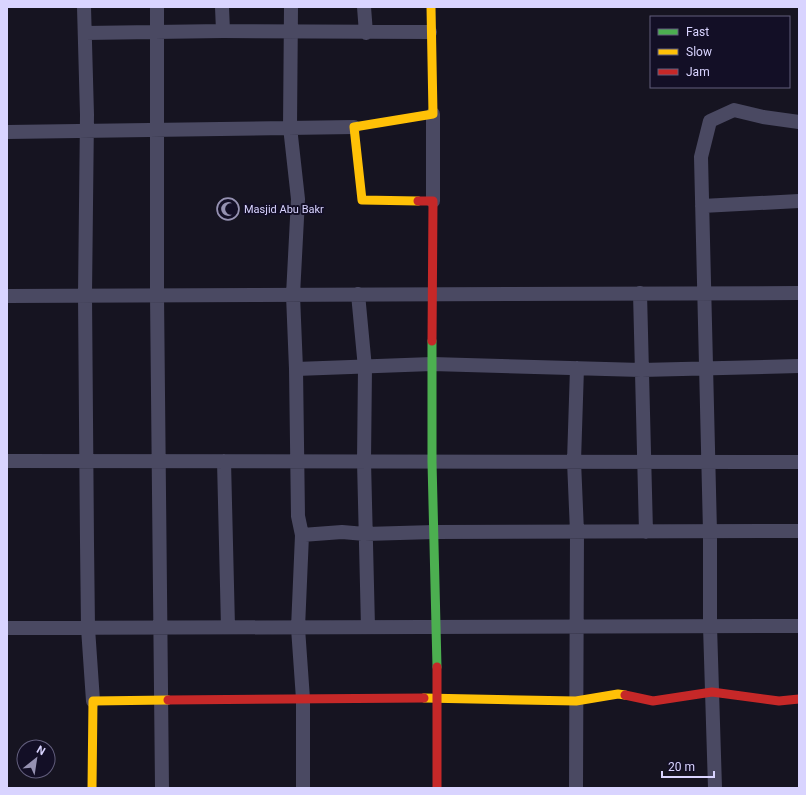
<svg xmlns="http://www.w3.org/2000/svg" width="806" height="795" font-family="Roboto,sans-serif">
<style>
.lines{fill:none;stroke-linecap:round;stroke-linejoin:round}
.street{stroke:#4a4962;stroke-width:14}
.fast{stroke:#4caf50;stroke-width:9}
.slow{stroke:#ffc107;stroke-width:9}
.jam{stroke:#c62828;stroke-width:9}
.labels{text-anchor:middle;stroke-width:4;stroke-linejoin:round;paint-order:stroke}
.poi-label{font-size:11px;fill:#d9d4ff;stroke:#130f26;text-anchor:start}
</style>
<rect width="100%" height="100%" fill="#161421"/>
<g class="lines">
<path class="street" d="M84 7 87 115 85 295 87 543 88 628 93 701
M157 7V295L162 788
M222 7 223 31
M291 7 290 127 298 199 293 295 296 369 298 516 302 535 298 628 303 699V788
M364 7 366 33
M85 33 223 31 430 32
M7 132 354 127
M433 201V114
M702 206 799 201
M640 293 646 532
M358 294 365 368 364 461 368 627
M7 296 799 293
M296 369 432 364 641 370 799 366
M7 461 799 462
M224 461 228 627
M302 535 342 532 365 534 434 532 799 531
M7 628 799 626
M576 788 577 532 574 461 577 368
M715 788 710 626V532L701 157 710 121 734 110 763 117 799 122"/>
<path class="fast" d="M432 341V462L437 667"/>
<path class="slow" d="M418 201 362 200 354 127 433 114 431 7
M424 698 576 701 618 694 625 695
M92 788 93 701 168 700"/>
<path class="jam" d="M418 201H433L432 341
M437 667V788
M625 695 653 701 712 692 779 701 799 699
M168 700 424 698"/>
</g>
<defs>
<g id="mosque-ring" transform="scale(1.15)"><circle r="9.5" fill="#130f26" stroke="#9591b1" stroke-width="1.5"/><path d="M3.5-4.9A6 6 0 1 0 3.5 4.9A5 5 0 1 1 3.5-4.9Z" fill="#9591b1"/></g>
</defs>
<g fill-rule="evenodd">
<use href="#mosque-ring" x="228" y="209"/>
</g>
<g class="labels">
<g class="poi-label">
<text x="244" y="213">Masjid Abu Bakr</text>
</g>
</g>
<rect width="806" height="795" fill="none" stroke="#d9d4ff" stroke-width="16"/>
<rect x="650" y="16" width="140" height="72" fill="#130f26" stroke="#625e7d"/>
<rect x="658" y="29" width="20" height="6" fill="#4caf50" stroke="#625e7d"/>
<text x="686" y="36" font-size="12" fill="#d9d4ff">Fast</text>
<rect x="658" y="49" width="20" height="6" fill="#ffc107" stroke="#625e7d"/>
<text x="686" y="56" font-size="12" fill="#d9d4ff">Slow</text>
<rect x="658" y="69" width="20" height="6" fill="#c62828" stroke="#625e7d"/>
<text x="686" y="76" font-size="12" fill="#d9d4ff">Jam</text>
<g transform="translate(36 759) rotate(30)"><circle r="19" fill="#130f26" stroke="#625e7d"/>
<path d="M0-3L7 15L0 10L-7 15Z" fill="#9591b1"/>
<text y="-6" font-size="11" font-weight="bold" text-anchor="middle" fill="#d9d4ff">N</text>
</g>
<path d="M662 771v6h52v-6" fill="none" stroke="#d9d4ff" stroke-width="2"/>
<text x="668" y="771" font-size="12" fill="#d9d4ff" stroke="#130f26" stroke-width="3" paint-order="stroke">20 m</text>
</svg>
